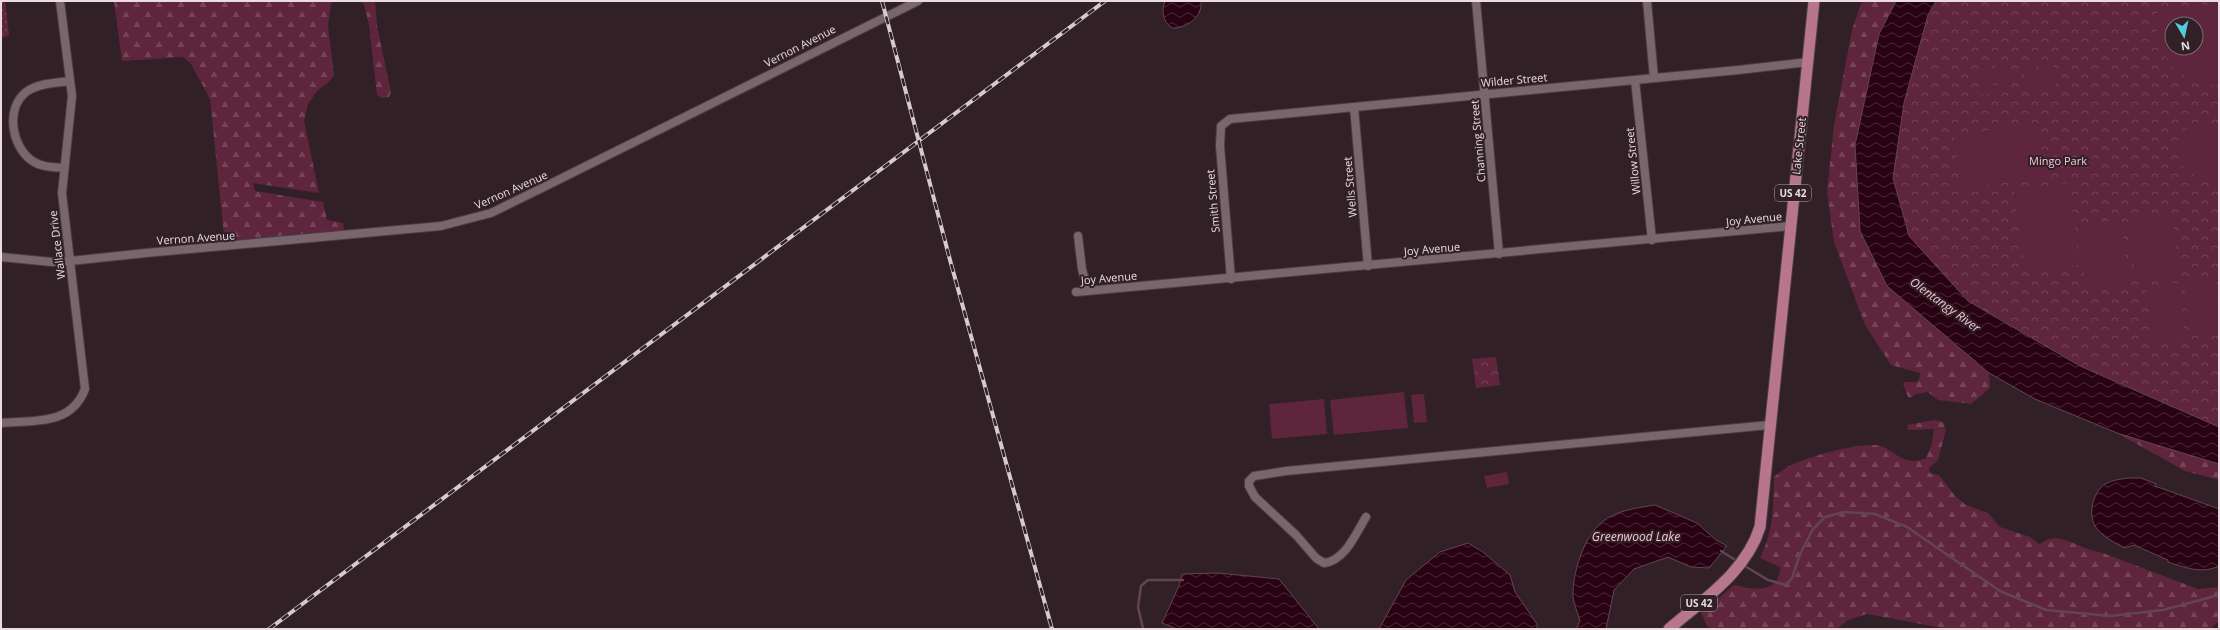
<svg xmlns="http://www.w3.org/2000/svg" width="2220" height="630" font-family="'Open Sans',sans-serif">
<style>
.grass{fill:url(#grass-dots)}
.forest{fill:url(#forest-firs)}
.park{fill:url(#park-crowns);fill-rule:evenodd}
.pitch{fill:#5f253c;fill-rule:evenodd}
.water{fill:url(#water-waves);stroke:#634452}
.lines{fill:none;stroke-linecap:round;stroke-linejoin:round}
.stream{stroke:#634452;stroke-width:2.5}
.minor-casing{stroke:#4a3d41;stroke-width:10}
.primary-casing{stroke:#4a3d41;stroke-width:13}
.minor{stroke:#79666c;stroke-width:8}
.primary{stroke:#b7768e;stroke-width:11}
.rail-casing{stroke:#d6cace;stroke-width:4}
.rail{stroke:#312026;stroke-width:2.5;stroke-dasharray:8;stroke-linecap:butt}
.labels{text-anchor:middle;stroke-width:4;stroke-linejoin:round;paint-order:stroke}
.shield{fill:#312026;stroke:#b2a4a9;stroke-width:1}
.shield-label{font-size:10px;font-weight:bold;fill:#e9dde1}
.street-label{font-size:11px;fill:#e9dde1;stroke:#312026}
.park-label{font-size:11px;fill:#f5c6d5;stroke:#312026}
.water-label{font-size:12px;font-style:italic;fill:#f4c5d4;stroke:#312026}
</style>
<defs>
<pattern id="grass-dots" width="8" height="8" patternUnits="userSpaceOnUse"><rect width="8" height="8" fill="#5f253c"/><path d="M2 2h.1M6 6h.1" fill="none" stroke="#764458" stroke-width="1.8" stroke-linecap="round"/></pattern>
<pattern id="forest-firs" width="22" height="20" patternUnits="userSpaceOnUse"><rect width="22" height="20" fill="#5f253c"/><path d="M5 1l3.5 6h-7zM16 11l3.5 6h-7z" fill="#764458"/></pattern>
<pattern id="park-crowns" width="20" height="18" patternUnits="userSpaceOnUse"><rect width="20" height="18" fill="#5f253c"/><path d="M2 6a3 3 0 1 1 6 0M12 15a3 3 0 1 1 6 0" fill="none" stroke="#764458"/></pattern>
<pattern id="water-waves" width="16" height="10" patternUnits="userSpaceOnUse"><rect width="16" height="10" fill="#290314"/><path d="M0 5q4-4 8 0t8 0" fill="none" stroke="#482736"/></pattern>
</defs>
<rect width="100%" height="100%" fill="#312026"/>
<path class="grass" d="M1 1H5L9 35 1 38Z"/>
<path class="forest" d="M114 1H334L331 4 328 26 334 75 329 82 317 91 308 104 304 121 319 193 253 183 255 191 323 202 327 220 343 223 344 231 225 245 210 99 191 64 183 57 122 61Z
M359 1H375L377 26 391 92 389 97 382 98 377 95 369 25 364 4Z
M1862 1H1896L1879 34 1967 353 1989 373 1990 388 1971 404 1938 400 1928 392 1916 394 1911 398 1908 397 1903 384 1905 382H1916L1919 380 1920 373 1891 365 1865 325 1834 242 1827 192 1834 125 1852 30Z
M1935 420 1943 422 1946 430 1938 460 1929 468 1930 473 1939 475 1956 497 1966 505 1988 513 2000 527 2030 537 2039 544C2043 542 2049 538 2054 538 2071 539 2086 551 2103 553L2198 589 2219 587V621L2210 629H1948L1867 614 1848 620 1837 629H1716L1708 627 1701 613 1734 585C1753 590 1780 594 1780 567L1760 558C1774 528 1773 510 1774 477 1779 473 1785 468 1791 465 1811 456 1853 444 1875 445 1893 446 1902 469 1926 458L1932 443 1934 429 1908 430 1907 425Z
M2117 433 2219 464V480L2185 471Z"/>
<path class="park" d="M1936 1H2219V427L2080 366 1968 301 1909 236 1893 178 1904 103 1928 15ZM2172 24H2196V48H2172Z
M1496 357 1500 385 1476 388 1472 359Z"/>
<path class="pitch" d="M2219 4V85C2178 86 2148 48 2158 8ZM2172 24H2196V48H2172Z
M2053 60 2056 88 2043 89 2040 61Z
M2036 61 2039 89 2026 91 2023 63Z
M2009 65 2011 92 1998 94 1996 66Z
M1992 66 1994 94 1981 95 1979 67Z
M2219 124V182C2188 178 2169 164 2180 131Z
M2039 125 2046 178 1960 188 1954 135Z
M2069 183 2079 265 2025 272 2014 190Z
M2172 212 2179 277 2136 282 2127 216Z
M2121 220 2129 284 2086 290 2078 225Z
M2216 276 2219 330 2190 333 2184 279Z
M2179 283 2185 337 2152 341 2146 286Z
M1404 392 1408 428 1334 435 1330 400Z
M1424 394 1427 422 1414 423 1411 395Z
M1324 399 1327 434 1272 439 1269 404Z
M1507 472 1509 484 1487 488 1484 476Z"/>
<path class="water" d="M1165 1H1201C1203 17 1186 29 1172 28 1163 22 1161 11 1165 1Z
M1896 1H1936L1928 15 1904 103 1893 178 1909 236 1968 301 2080 366 2219 427V464L2117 433 2035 399 1989 373 1887 286 1860 231 1855 145 1879 34Z
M2129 478H2141L2156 484 2155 486 2219 509V566C2202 574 2186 568 2168 562V560L2134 545 2124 548C2114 542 2101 536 2095 526 2088 513 2093 492 2105 484 2112 480 2121 479 2129 478Z
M1655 505 1697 523 1716 540 1727 546 1709 568 1691 567 1668 557 1634 569 1614 590 1606 629H1576L1580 621C1578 613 1574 605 1573 597 1572 574 1584 536 1602 522 1617 510 1637 508 1655 505Z
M1468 543 1483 552 1510 575 1515 592 1537 624V629H1379L1406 580 1440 552Z
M1218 573 1279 579 1319 629H1177L1162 623 1179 586 1182 574Z"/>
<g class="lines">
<path class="stream" d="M1721 551 1737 561
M1743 565 1768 580 1786 585 1792 578 1800 554 1813 529 1825 517 1844 512 1875 514 1907 527 2000 591 2046 610 2110 616 2163 610 2219 595
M1143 629 1138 607 1141 586 1148 580H1183"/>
<g class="minor-casing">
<path id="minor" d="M1476 1 1499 254
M1647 1 1654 78
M1635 80 1652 240
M1354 107 1368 266
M64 168C53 167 40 167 31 160 12 146 5 109 26 92 39 83 55 83 70 81
M1078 236 1082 269 1088 291
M1 257 52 262 70 261 146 253 441 226 491 213 542 188 918 1
M1231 279 1220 146 1221 126 1230 119 1738 70 1808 62
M1076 292 1790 226
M1 423C34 420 71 426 85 389L62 193 72 96 60 1
M1366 517C1356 533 1345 561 1324 563L1316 558 1296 535 1255 497 1249 486V481L1254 476 1286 471 1769 425"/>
</g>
<g class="primary-casing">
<path id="primary" d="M1669 629C1704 599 1746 572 1760 527L1814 1"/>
</g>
<use href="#minor" class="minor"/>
<use href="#primary" class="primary"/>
<g class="rail-casing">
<path id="rail" d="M882 1 950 260 1052 629
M269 629 1105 1"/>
</g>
<use href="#rail" class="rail"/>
</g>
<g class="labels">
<g class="shield">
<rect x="1775" y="185" width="36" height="16" rx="3"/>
<rect x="1681" y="595" width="36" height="16" rx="3"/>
</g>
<g class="shield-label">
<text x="1793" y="197">US 42</text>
<text x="1699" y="607">US 42</text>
</g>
<g class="street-label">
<text transform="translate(800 46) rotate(-27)" y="4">Vernon Avenue</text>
<text transform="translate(1514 80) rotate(-5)" y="4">Wilder Street</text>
<text transform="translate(1478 141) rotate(-95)" y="4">Channing Street</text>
<text transform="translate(1799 146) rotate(-84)" y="4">Lake Street</text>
<text transform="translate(1633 161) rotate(-96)" y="4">Willow Street</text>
<text transform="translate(1350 187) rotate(-95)" y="4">Wells Street</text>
<text transform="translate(511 190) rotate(-24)" y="4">Vernon Avenue</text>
<text transform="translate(1213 201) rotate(-95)" y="4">Smith Street</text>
<text transform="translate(1754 219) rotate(-6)" y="4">Joy Avenue</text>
<text transform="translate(196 238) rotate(-4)" y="4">Vernon Avenue</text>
<text transform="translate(57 245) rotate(-97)" y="4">Wallace Drive</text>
<text transform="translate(1432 249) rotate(-5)" y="4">Joy Avenue</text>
<text transform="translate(1109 278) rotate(-5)" y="4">Joy Avenue</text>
</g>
<g class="park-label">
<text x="2058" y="165">Mingo Park</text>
</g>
<g class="water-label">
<text transform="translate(1945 305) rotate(36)" y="4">Olentangy River</text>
<text x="1636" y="541">Greenwood Lake</text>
</g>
</g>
<rect width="2220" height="630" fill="none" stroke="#e9dde1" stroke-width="4"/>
<g transform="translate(2184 36) rotate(171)"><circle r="19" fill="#312026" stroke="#7b6c71"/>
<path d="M0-3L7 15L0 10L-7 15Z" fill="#53cbdb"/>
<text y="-6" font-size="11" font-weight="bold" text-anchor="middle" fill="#e9dde1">N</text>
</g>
</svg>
